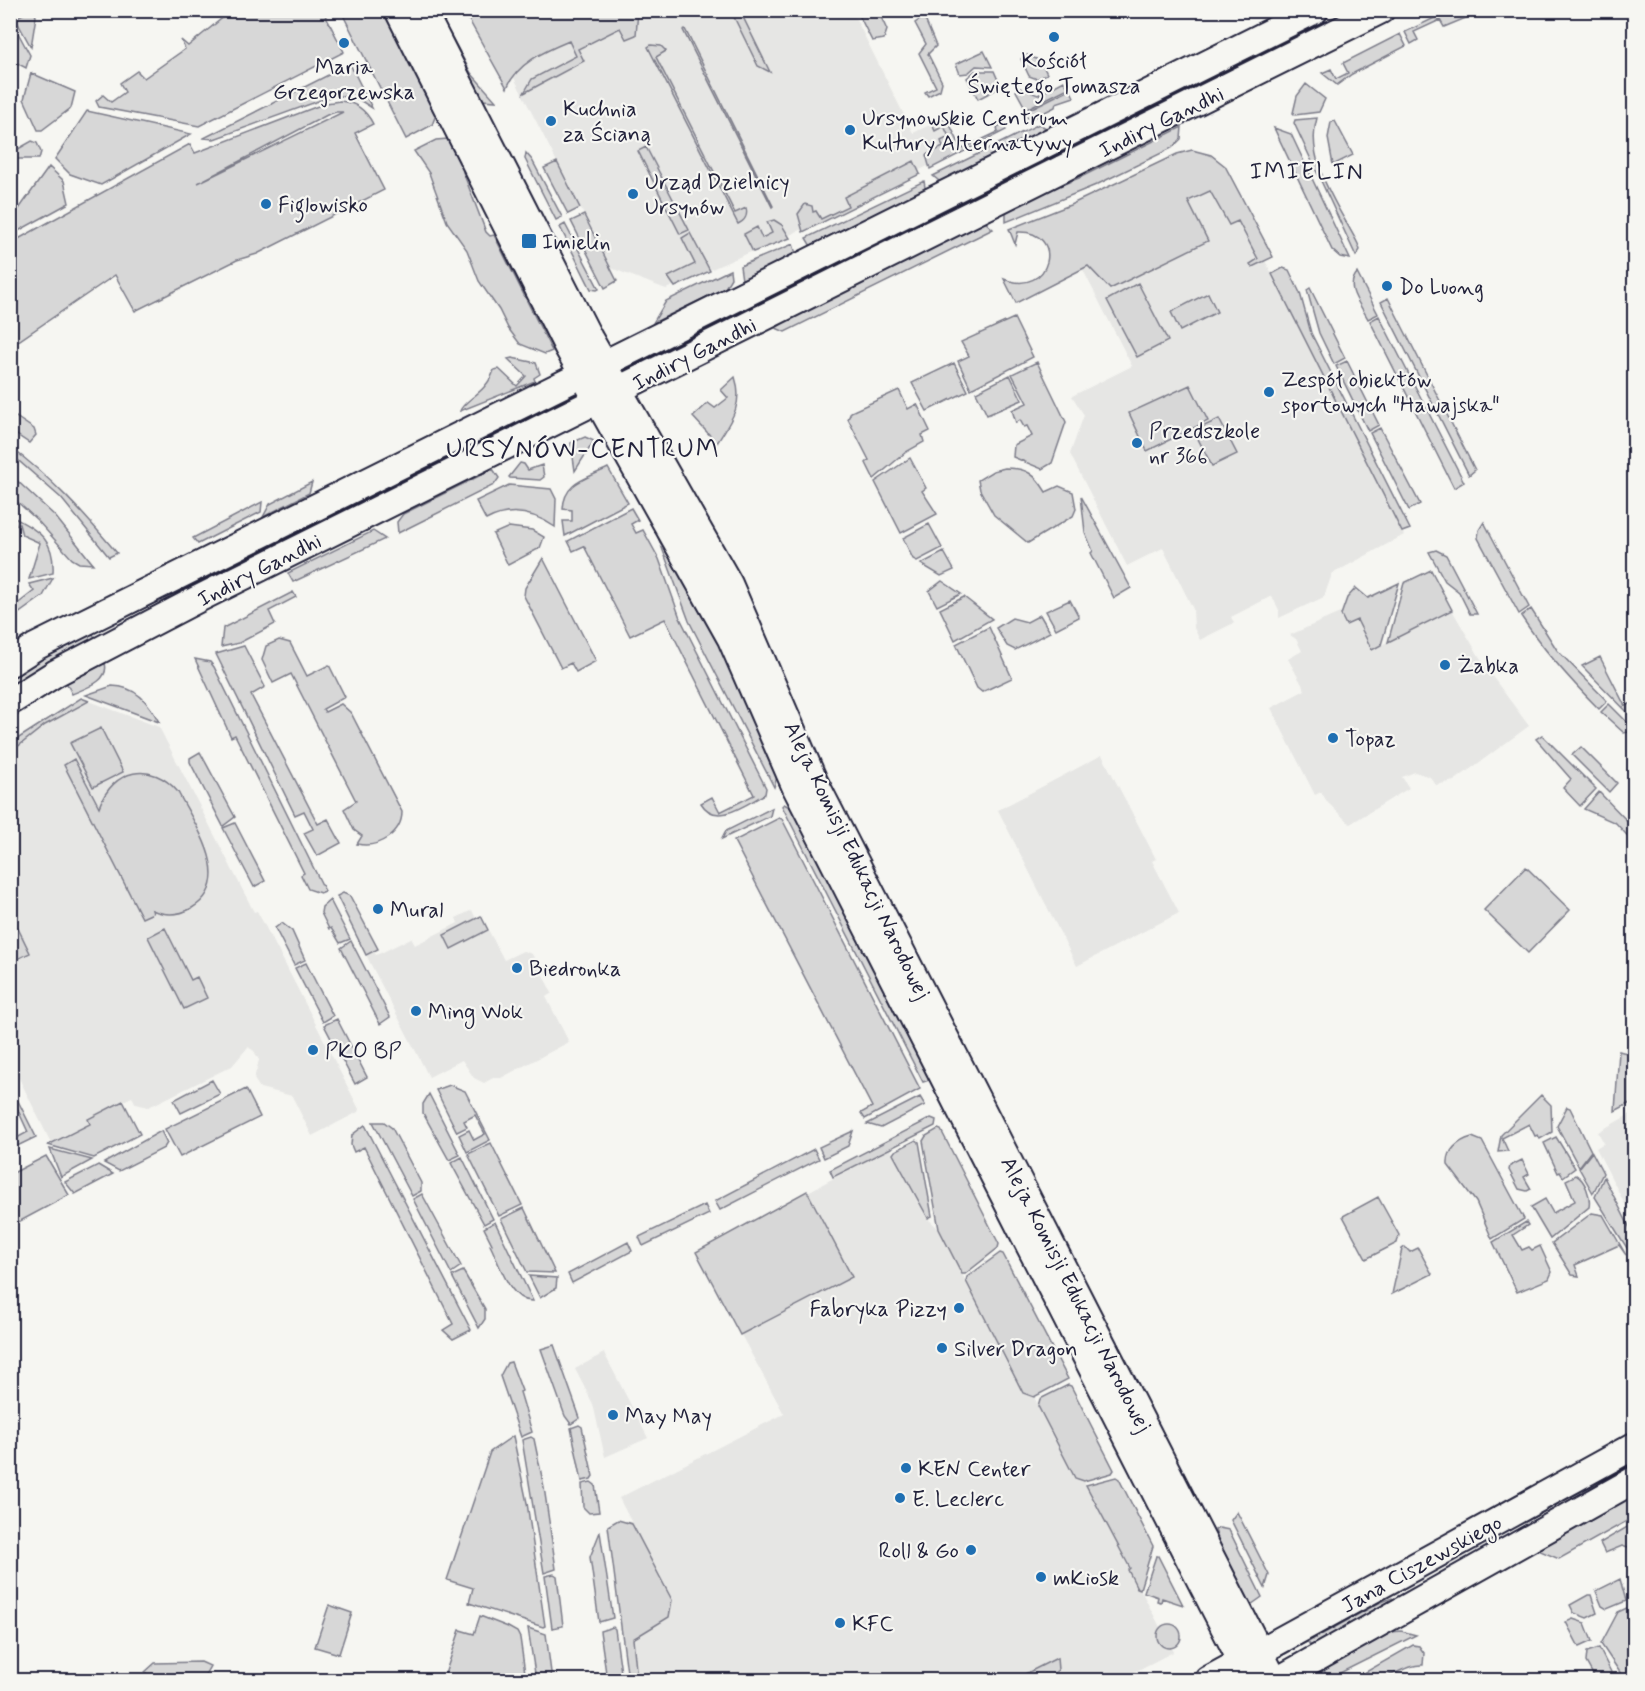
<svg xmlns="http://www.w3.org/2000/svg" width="1645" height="1691" font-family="Mynerve,sans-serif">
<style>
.built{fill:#e6e6e4}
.green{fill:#d7d7d7;stroke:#7c7c89;stroke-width:1.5;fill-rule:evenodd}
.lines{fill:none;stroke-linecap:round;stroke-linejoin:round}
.secondary-casing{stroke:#22223b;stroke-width:30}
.secondary{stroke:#f6f6f2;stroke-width:26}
.poi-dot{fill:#1f6fb2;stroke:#f6f6f2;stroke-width:2}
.labels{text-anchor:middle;stroke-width:4.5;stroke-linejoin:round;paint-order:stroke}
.poi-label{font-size:22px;fill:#22223b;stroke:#f6f6f2;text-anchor:start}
.street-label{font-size:22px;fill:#22223b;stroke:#f6f6f2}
.neighbourhood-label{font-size:24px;letter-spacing:1.5px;fill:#22223b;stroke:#f6f6f2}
.quarter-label{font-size:26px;letter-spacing:1.5px;fill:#22223b;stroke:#f6f6f2}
</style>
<rect width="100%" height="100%" fill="#f6f6f2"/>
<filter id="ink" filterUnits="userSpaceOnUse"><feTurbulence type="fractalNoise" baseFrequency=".0167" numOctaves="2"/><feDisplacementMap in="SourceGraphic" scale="12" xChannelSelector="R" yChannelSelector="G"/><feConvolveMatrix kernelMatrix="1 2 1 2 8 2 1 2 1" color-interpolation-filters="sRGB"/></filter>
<g filter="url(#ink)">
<path class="built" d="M626 11H852L913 133 946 117 962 149 792 234 666 289 611 268 509 68Z
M1218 173 1269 268 1404 535 1332 574 1324 597 1279 618V610L1272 596 1231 617 1234 623 1200 640 1194 628 1193 609 1163 548 1127 566 1070 454 1084 415 1072 396 1132 366 1082 268Z
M1452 610 1486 668 1529 726 1454 781 1436 785 1430 777 1415 772 1402 777 1409 788 1350 824 1328 803 1321 792 1315 795 1271 708 1305 690 1288 659 1302 651 1296 639 1290 635 1342 612 1341 615 1357 619 1373 649Z
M89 701 159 727 254 912 257 911 280 954 359 1109 358 1112 312 1136 292 1096 260 1088 254 1079 259 1060 254 1051 248 1047 232 1066 153 1105 148 1107 136 1104 132 1097 88 1118 90 1124 51 1143 11 1062V752L45 725Z
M1102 755 1156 859 1152 861 1179 913 1077 966 998 810Z
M472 910 476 919 481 916 504 960 523 951 532 954 552 993 546 997 569 1042 501 1078H493L484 1083 474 1078 462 1060 429 1077 366 955 374 951 376 955 383 952 411 938 415 945 458 923 456 918Z
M1634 1112V1222L1596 1148 1604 1143 1598 1132Z
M890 1148 926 1217 939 1229 1023 1393 1034 1397 1075 1478 1084 1481 1086 1485 1173 1652 1119 1680H637L633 1639 669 1617 672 1600 619 1498 784 1414 696 1252Z
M604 1353 648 1438 605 1457 593 1404 575 1369Z"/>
<path class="green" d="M31 10 34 11 36 16 31 47 15 18Z
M248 10 323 11 344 52 199 126 99 107 96 101 103 95 111 102 125 92 120 83 137 71 144 78 185 49 181 40 188 46 231 11Z
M341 11H386L437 112 432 125 406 139Z
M434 11H438L471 73 496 101 482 100 477 96Z
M464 11H638L636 35 626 39 620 28 578 49 584 61 524 93 532 79 576 56 569 41C545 51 517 63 507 88Z
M731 11H740L770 72 758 66Z
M857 11 881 17 887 30 884 39 872 41Z
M1449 11H1462L1466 18 1444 27 1440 20 1414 32 1418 40 1411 44 1405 32Z
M924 17 936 46 928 54 942 82 940 90 928 96 925 92 936 87 919 53 926 44 915 23Z
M11 20 30 55 26 68 11 60Z
M685 29 773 206 772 207 683 30Z
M1400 34 1406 46 1352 74 1337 85 1322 73 1331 69 1336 79 1348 73 1343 63Z
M651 45 661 46 666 51 656 57 735 213 746 208C748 215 745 221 738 224L648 47Z
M984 51 992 67 976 66 968 73 960 74 956 64Z
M1027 55 1041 61 1047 74 1037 79 1029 76 1021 59Z
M350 64 372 108 358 99 335 95 214 139 204 138Z
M975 71H994L1001 87 978 99 967 78Z
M31 73 75 92 71 108 42 130H38L24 99Z
M1064 81 1068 88 1026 109 1016 91 1020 88 1038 95Z
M1306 84 1325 99 1319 112 1295 115 1293 113 1297 96Z
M1070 89 1074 97 1056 103 1055 107 1031 119 1025 117 1024 112Z
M1169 95 1174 105 701 335 769 300 831 263Z
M340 101C355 102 366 110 373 124L355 133 384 190 257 254 237 260 135 311 115 275 11 346V243L190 144 195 153 326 103ZM336 112H343L198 183 327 115Z
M87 111 191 134 101 185 70 174 55 159Z
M946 117 962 149 998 132 997 127 1003 124 1006 130 930 169 926 155 943 147 941 141 949 137 944 126 935 131 932 124Z
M1317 118C1304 161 1339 207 1358 244L1360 250 1356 256 1294 123 1295 120Z
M1335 121 1353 155 1333 165 1328 138 1331 122Z
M1039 124 1046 128 1001 158 944 185 933 176Z
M1182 127 1181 139 1172 148 1096 185 1006 222V211L1020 201 1079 178Z
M1274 128 1291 134 1350 259 1340 257 1332 250Z
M448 139 453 141 466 171 463 172 486 232 490 236 494 235 552 351 545 354 520 344 508 328 499 310 479 281 467 250 447 222 429 173 414 151 436 140Z
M32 141 37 143 41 152 39 159H11V153Z
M646 147 689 230 680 234 638 151Z
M1192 150 1211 155 1225 166 1273 257 1252 267 1250 264 1258 259 1238 221 1229 225 1210 191 1188 201 1208 241 1110 289 1088 266 1016 303 1004 279C1052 298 1066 230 1018 232L1015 244 1009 229 1070 205 1177 154Z
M526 153 532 160 562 217 556 220 525 159Z
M914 161 920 174 803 232 798 214 805 204 812 206 813 212 816 211 821 219 848 206 844 197Z
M557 162 580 208 568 214 544 168Z
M49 167 64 181 69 203 11 235V220Z
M924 181 926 194 812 248 806 238Z
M584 215 617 281 605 288 571 221Z
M774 220 782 225 790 238 753 252 744 234 757 227 762 238 772 233 767 222Z
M984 221 993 229 785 332 776 328 795 315Z
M565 224 599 289 597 290 591 289 560 227Z
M690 233 710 271 675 287 668 277 695 264 682 238Z
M793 244 796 254 790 261 742 280 740 266Z
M1283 268 1289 270 1300 293 1311 333 1410 529 1402 532 1272 274Z
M730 270 731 278 725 288 653 323 666 301Z
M1357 273 1378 314 1368 319C1361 305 1344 288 1357 273Z
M1138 283 1168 341 1137 357 1107 300Z
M1310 288 1345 358 1334 364 1319 333 1307 290Z
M1208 293 1217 312 1180 331 1171 312Z
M1388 298 1475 470 1469 475 1381 302Z
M1379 316 1464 482 1454 488 1370 321Z
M1014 318 1033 357 971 389 958 361 969 356 961 342Z
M512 358 536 363 540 374 534 378 535 381 460 411C463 400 487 393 494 370L499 369 517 386 526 376 508 359Z
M1347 361 1379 425 1368 431 1336 366Z
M1037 362 1066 422 1052 463 1042 469 1013 457 1014 445 1032 436 1027 426 1024 427 1020 420 1016 423 1012 410 1027 403 1012 374Z
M954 363 968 391 927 411 912 383Z
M1010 375 1022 400 987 415 976 392Z
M735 377C744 404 731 421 717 443L693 417 708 403 715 408 728 398 721 390Z
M1190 385 1208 421 1147 451 1129 413Z
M899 390 908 409 917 404 930 431 922 435 924 442 906 452 874 479 866 463 869 460 848 419 851 412Z
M10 413 34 429 36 435 29 443 11 431Z
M524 415 526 420 443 463 425 475 199 588 194 579Z
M1219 419 1237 454 1212 466 1194 431Z
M1380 428 1420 504 1409 510 1370 433Z
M585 437 594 441 575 471 571 443Z
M10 447C51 477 84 514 117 553L109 557 61 498 11 454Z
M910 458 926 488 922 491 937 514 901 533 875 482Z
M520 463 524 464 528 470 542 465 544 477 540 480 510 478 509 477Z
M608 468 628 503 565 536 563 521H572V510L563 509C564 482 586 479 608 468Z
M1005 468C1027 468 1035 474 1046 492L1059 486 1073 492 1076 509 1073 516 1028 543 994 515 980 490 978 480 993 471Z
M493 469 499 478 494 485 398 533 397 522 403 514Z
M11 475 55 516 93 564 79 563 72 559 37 520 11 496Z
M312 482 309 493 263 517 270 504Z
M509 485 551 489 556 499 555 527C533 512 510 507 486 520L476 501Z
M1081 496 1131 588 1114 598 1091 553 1093 551 1085 532Z
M262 502 261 512 198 544 193 538Z
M631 508 638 520 631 524 636 533 643 530 659 559 680 618 766 788 765 794C746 804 716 828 701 803L712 797 720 812 754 795 665 619 630 636 584 546 573 551 568 541Z
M11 516C38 531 55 538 53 573L29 579 40 543 22 535 19 524 11 526Z
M1484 522 1529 607 1519 614 1478 538 1479 530Z
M929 524 942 548 917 561 913 559 903 538Z
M509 527 532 530 544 537 540 548 508 565 493 534Z
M373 531 385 539 293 582 288 573Z
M658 537 686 574 749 705 777 777 774 787 689 621Z
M1436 550 1446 555 1477 614H1470L1459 592 1445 581 1429 552Z
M944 552 954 570 941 576 921 564Z
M543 558 596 661 576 672 571 663 561 668 524 596 525 588Z
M1431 570 1452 610 1388 642 1404 583Z
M53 578 43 596 11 619V609L34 591 29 584Z
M942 581 961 594 937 606 929 591Z
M1399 583 1381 645 1372 650 1357 620 1346 625 1341 615 1347 598 1356 588 1368 598Z
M293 592 296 597 269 611 275 624 239 643 221 647 223 628Z
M964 597 992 619 955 640 940 609Z
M1070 600 1079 617 1056 629 1046 611Z
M1531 609 1557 650 1607 701 1599 709C1570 680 1544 651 1521 616Z
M1040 615 1050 632 1015 650 1007 646 996 628 1012 618 1027 622Z
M989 627 1012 678 982 692 977 688 956 644Z
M91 630 96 640 11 687V674Z
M279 640 290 643 307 676 329 665 345 697 323 709 325 712 341 704 351 713 402 812C402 833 378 849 357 844L362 836 354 830 344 809 356 801 291 674 273 683 262 660 266 646Z
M244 646 265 687 251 695 318 824 328 819 341 843 317 856 304 833 313 829 304 811 295 815 216 654Z
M1600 657 1625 706 1634 702V719L1582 666Z
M195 659 210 662 214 667 325 891 320 893 308 889 301 875 304 873 235 735 231 737Z
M105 663C110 681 86 688 72 694L66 682Z
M112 686C136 686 149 703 159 722L86 695Z
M81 698 89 701 45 725 11 752V743Z
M1609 704 1634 729V731L1624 733 1601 712Z
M101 728 123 772 93 787 70 743Z
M1542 735 1596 789 1580 806 1563 788 1571 779 1536 739Z
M1581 747 1617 783 1609 792 1572 755Z
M200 752 235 817 223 826 190 762V758Z
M74 759 99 807C113 769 151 760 178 792 194 824 237 881 192 908 180 915 166 916 152 910L153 913 142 918 64 765Z
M1599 792 1634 828V843L1616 823 1584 809Z
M784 804 795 810 932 1079 923 1082 782 806Z
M772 808 770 816 722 839 726 831Z
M779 818 782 819 920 1089 865 1119 861 1113 872 1107 734 841Z
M235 823 265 881 254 887 223 828Z
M1526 867 1570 910 1528 953 1484 910Z
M343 893 350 896 378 949 366 955 337 896Z
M330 900 350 939 340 943 331 928 329 929 321 913 322 907Z
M10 912 30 953 11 962H10Z
M481 916 488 930 451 949 444 935Z
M282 923 292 931 305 960 294 965 275 928Z
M165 928 191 980 197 977 207 998 184 1009 148 937Z
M351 941 390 1017 380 1024 341 948Z
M306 963 333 1016 323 1022 295 968Z
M337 1019 367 1077 355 1084 324 1025Z
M1619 1051 1634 1055V1101L1615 1111Z
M212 1080 220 1094 181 1113 174 1100Z
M10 1085 36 1137 11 1149V1141L28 1132 11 1095Z
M450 1085 465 1091 490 1140 467 1152 459 1135 469 1130 474 1140 485 1134 475 1115 464 1121 467 1127 457 1132 436 1090Z
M246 1089 260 1117 180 1157 165 1129Z
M429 1094 460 1155 449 1160 423 1113V1104Z
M1541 1095 1551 1105 1552 1132 1540 1139 1538 1135 1535 1136 1529 1124 1502 1138 1508 1151 1498 1152 1501 1135Z
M920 1097 925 1105 881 1128 867 1124Z
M123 1101 140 1134 94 1158 48 1145 90 1124 88 1119Z
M1567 1107 1570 1108 1591 1151 1579 1167 1557 1126Z
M931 1118 936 1120 935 1126 833 1177 830 1170Z
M373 1122H384L392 1128 421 1183V1191L412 1196Z
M365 1125 471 1330 453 1339 443 1330 453 1324 364 1147 354 1152 351 1145 352 1135Z
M938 1129 941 1130 999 1244 998 1248 965 1274H962L939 1229 923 1141 926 1136Z
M161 1131 167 1143 164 1148 119 1171 104 1163Z
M853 1131 848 1146 824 1158 819 1147Z
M1472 1137 1482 1141 1524 1219 1492 1239 1476 1202 1448 1165C1447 1150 1458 1141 1472 1137Z
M1556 1137 1575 1168 1563 1177 1560 1172 1558 1173 1544 1143Z
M916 1140 919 1142 932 1216 928 1218 893 1154 895 1151Z
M491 1143 522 1205 499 1216 468 1154Z
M50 1149 92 1160 61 1177Z
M814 1149 819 1159 720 1210 715 1201Z
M1592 1152 1603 1173 1593 1193 1579 1168Z
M46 1156 69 1195 11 1226V1174Z
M462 1157 493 1219 484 1224 451 1163Z
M1522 1160 1529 1174 1524 1177 1531 1189 1527 1191 1519 1189 1509 1170 1510 1166Z
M98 1165 113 1174 75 1194 65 1182Z
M1576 1175C1585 1180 1591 1196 1589 1207L1550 1239 1531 1207 1545 1199 1553 1213 1575 1201 1566 1180Z
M1604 1177 1634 1236V1249L1627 1248 1595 1197Z
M807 1191 852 1277 740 1335 696 1252Z
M422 1194 461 1266 451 1273 413 1199Z
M1378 1197 1399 1235 1397 1243 1366 1259 1343 1216Z
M705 1205 709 1214 643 1246 639 1237Z
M524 1208 555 1273 527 1272 501 1219Z
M1592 1213 1603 1215 1626 1255 1619 1245 1575 1265 1579 1276 1572 1275 1552 1243Z
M495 1222 533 1301C510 1303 499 1262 490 1245L492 1244 484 1228Z
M1526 1222 1528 1225 1513 1235 1522 1250 1529 1247 1532 1250 1540 1246 1552 1272 1549 1279 1517 1292 1493 1242Z
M628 1242 632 1251 572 1283 568 1274Z
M1405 1247 1410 1252 1418 1248 1432 1274 1392 1294 1402 1249Z
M1000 1253 1003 1254 1068 1379 1034 1397 1023 1393 966 1281 967 1277Z
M463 1271 485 1309V1319L479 1328 452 1276Z
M529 1276 557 1278 556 1288 540 1298Z
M554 1345 580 1418 571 1424 565 1416 541 1349Z
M511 1362 522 1391 520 1392 532 1432 521 1437 500 1376 507 1363Z
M1068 1385 1071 1386 1114 1470 1112 1473 1084 1481 1075 1478 1038 1406 1040 1399Z
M579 1425 582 1427 593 1476 591 1479 582 1481 571 1428Z
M513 1436 527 1503 545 1626 543 1627 469 1603 473 1588 447 1580 490 1452Z
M531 1437 534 1439 544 1487 556 1569 544 1573 522 1440Z
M1116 1477 1119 1479 1153 1546 1140 1589 1137 1588 1128 1570 1130 1568 1086 1485Z
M591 1482 595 1485 599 1512 589 1513 583 1507 582 1484Z
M1625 1499H1634V1517L1559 1559 1538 1550Z
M1237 1512 1269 1575 1265 1588 1231 1520Z
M618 1520 632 1524 672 1600 669 1617 633 1639 637 1680H628L608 1526Z
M1634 1523V1550L1622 1546 1605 1553 1600 1543Z
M1219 1528 1229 1530 1262 1597 1248 1607 1228 1567 1215 1530Z
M600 1532 613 1618 599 1622 590 1557Z
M1156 1556H1158L1183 1605 1162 1598 1161 1602 1157 1601 1158 1597 1144 1592Z
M554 1574 557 1576 563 1626 552 1628 545 1576Z
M1620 1579 1626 1601 1607 1609 1602 1606 1596 1591Z
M1588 1595H1591L1597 1613 1587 1618 1574 1613 1570 1605Z
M1392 1598 1395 1601 1312 1648 1308 1642 1379 1603Z
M329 1605 352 1613 339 1654 315 1647Z
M1631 1606 1634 1607V1672L1625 1680 1601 1644 1618 1612Z
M480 1616 508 1627 517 1632 520 1638 526 1680H443L460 1630 474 1634Z
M1573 1619 1585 1623 1592 1641 1579 1647 1566 1622Z
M1157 1636a12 12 0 1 1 24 0a12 12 0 1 1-24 0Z
M613 1627 615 1629 622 1680H607L600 1631Z
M528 1628 546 1634 552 1680H536Z
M1401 1631 1416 1635 1328 1679 1324 1670 1391 1632Z
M1413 1645 1419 1646 1424 1653 1423 1665C1404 1664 1391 1681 1366 1680L1364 1673Z
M1599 1648 1612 1674 1610 1680H1596L1586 1662 1587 1652Z
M1057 1658 1058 1670 1045 1680H1021L1019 1677Z
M201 1662 210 1666 202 1680H153L145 1672 155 1663Z"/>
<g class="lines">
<g class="secondary-casing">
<path id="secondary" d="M398 10 568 348 731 639 796 788 1251 1680
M422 10 589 338 729 584 814 781 1274 1680
M10 663 35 647 1315 10
M10 702 56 673 198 599 1381 10
M1208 1680 1634 1446
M1278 1680 1634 1480"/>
</g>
<use href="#secondary" class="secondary"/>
</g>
</g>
<g class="poi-dot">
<circle cx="1054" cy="37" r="6"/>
<circle cx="344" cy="43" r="6"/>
<circle cx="551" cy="121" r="6"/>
<circle cx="850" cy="130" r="6"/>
<circle cx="633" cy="194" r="6"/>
<circle cx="266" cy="204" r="6"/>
<rect x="521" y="233" width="16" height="16" rx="3"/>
<circle cx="1387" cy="286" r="6"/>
<circle cx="1269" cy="392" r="6"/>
<circle cx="1137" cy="443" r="6"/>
<circle cx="1445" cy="665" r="6"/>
<circle cx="1333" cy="738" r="6"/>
<circle cx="378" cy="909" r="6"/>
<circle cx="517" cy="968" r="6"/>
<circle cx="416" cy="1011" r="6"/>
<circle cx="313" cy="1050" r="6"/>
<circle cx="959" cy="1308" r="6"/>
<circle cx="942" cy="1348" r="6"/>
<circle cx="613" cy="1415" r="6"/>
<circle cx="906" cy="1468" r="6"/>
<circle cx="900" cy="1498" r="6"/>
<circle cx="971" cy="1550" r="6"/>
<circle cx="1041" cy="1577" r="6"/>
<circle cx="840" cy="1623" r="6"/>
</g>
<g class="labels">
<g class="poi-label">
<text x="1054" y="68" text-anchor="middle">Kościół<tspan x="1054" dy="25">Świętego Tomasza</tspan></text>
<text x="344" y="74" text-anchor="middle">Maria<tspan x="344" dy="25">Grzegorzewska</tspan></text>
<text x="563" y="116">Kuchnia<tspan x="563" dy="25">za Ścianą</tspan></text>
<text x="862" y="125">Ursynowskie Centrum<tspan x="862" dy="25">Kultury Alternatywy</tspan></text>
<text x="645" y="189">Urząd Dzielnicy<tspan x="645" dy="25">Ursynów</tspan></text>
<text x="278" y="212">Figlowisko</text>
<text x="542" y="249">Imielin</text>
<text x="1399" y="294">Do Luong</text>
<text x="1281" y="387">Zespół obiektów<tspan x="1281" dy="25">sportowych "Hawajska"</tspan></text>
<text x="1149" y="438">Przedszkole<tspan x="1149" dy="25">nr 366</tspan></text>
<text x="1457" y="673">Żabka</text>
<text x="1345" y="746">Topaz</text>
<text x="390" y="917">Mural</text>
<text x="529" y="976">Biedronka</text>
<text x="428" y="1019">Ming Wok</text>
<text x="325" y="1058">PKO BP</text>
<text x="947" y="1316" text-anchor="end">Fabryka Pizzy</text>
<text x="954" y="1356">Silver Dragon</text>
<text x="625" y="1423">May May</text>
<text x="918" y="1476">KEN Center</text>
<text x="912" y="1506">E. Leclerc</text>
<text x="959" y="1558" text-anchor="end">Roll &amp; Go</text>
<text x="1053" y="1585">mKiosk</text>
<text x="852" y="1631">KFC</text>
</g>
<g class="street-label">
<text transform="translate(1161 121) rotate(-26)" y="8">Indiry Gandhi</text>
<text transform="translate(694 353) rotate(-27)" y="8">Indiry Gandhi</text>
<text transform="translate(259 569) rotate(-27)" y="8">Indiry Gandhi</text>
<text transform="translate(858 860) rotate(64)" y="8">Aleja Komisji Edukacji Narodowej</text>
<text transform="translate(1077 1294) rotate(63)" y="8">Aleja Komisji Edukacji Narodowej</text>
<text transform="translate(1421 1563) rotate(-29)" y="8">Jana Ciszewskiego</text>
</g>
<g class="neighbourhood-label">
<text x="1307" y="179">IMIELIN</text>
</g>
<g class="quarter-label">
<text x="583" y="457">URSYNÓW-CENTRUM</text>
</g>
</g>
<rect width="1645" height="1691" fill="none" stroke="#f6f6f2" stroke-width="36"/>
<rect x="18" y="18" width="1609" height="1655" fill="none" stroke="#22223b" stroke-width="2" filter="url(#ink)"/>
</svg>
